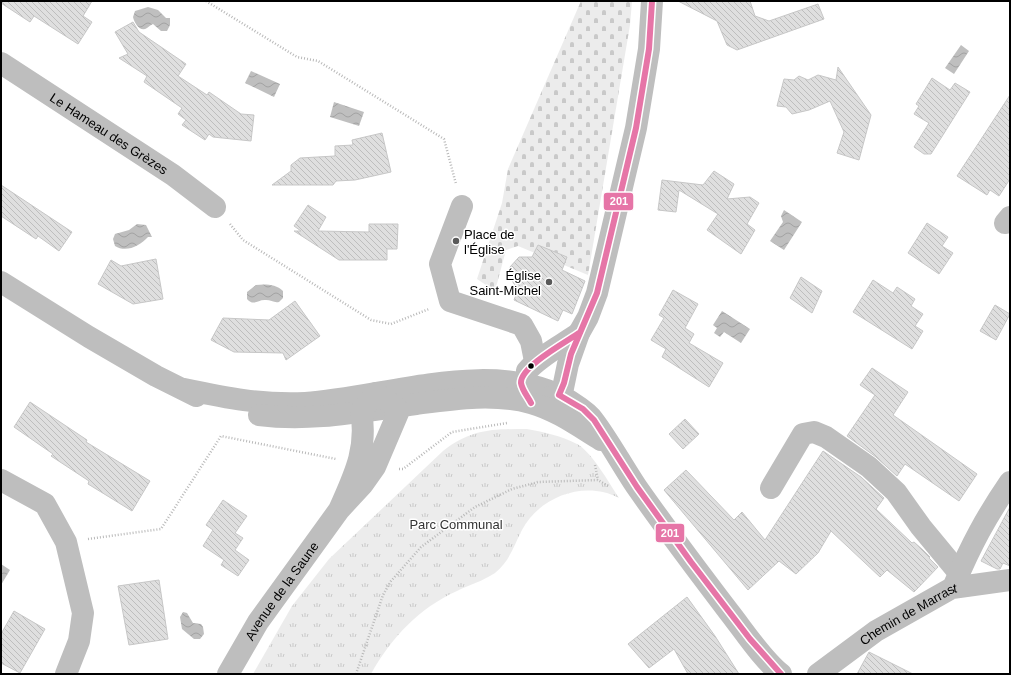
<svg xmlns="http://www.w3.org/2000/svg" width="1011" height="675" font-family="Arial,sans-serif">
<style>
.cemetery{fill:url(#cemetery-stones)}
.park{fill:url(#park-tufts)}
.water{fill:url(#water-waves)}
.building{fill:url(#building-back-hatch);stroke:#c7c7c7}
.lines{fill:none;stroke-linecap:round;stroke-linejoin:round}
.path{stroke:#b9b9b9;stroke-width:2.5;stroke-dasharray:1 2;stroke-linecap:butt}
.minor{stroke:#bebebe;stroke-width:22}
.bus-1-casing{stroke:#fff;stroke-width:9}
.bus-1{stroke:#e675a7;stroke-width:6}
.poi-dot{fill:#595959;stroke:#fff;stroke-width:1.5}
.bus-dot{fill:#000;stroke:#fff;stroke-width:1.5}
.labels{text-anchor:middle;stroke-width:3;stroke-linejoin:round;paint-order:stroke}
.street-label{font-size:13px;fill:#000;stroke:#fff}
.poi-label{font-size:13px;fill:#000;stroke:#fff;text-anchor:start}
.park-label{font-size:13px;fill:#333;stroke:#fff}
.line-badge{stroke:#fff;stroke-width:1.5}
.badge-label{font-size:11px;text-anchor:middle;font-weight:bold;fill:#fff}
</style>
<defs>
<pattern id="cemetery-stones" width="16" height="16" patternUnits="userSpaceOnUse"><rect width="16" height="16" fill="#ececec"/><path d="M2 7V4a2 2 0 0 1 4 0v3zM10 15v-3a2 2 0 0 1 4 0v3z" fill="#c9c9c9"/></pattern>
<pattern id="park-tufts" width="24" height="20" patternUnits="userSpaceOnUse"><rect width="24" height="20" fill="#ececec"/><path d="M3 7l-1-3M5 7V3M7 7l1-3M15 17l-1-3M17 17v-4M19 17l1-3" fill="none" stroke="#c9c9c9"/></pattern>
<pattern id="water-waves" width="16" height="10" patternUnits="userSpaceOnUse"><rect width="16" height="10" fill="#bfbfbf"/><path d="M0 5q4-4 8 0t8 0" fill="none" stroke="#a2a2a2"/></pattern>
<pattern id="building-back-hatch" width="6" height="6" patternUnits="userSpaceOnUse"><rect width="6" height="6" fill="#dfdfdf"/><path d="M-1 5l2 2M0 0l6 6M5-1l2 2" fill="none" stroke="#bebebe"/></pattern>
</defs>
<rect width="100%" height="100%" fill="#fff"/>
<path class="cemetery" d="M581 1H632L630 25 588 275 518 246 506 250 495 291 477 279 502 203 508 169Z"/>
<path class="park" d="M527 429C544 432 562 436 577 444 591 451 610 484 619 498 585 480 540 496 522 530 514 545 510 561 495 573 483 581 469 585 457 591 419 608 391 638 371 674H253L292 606 329 559 443 451C471 429 493 429 527 429Z"/>
<path class="water" d="M148 7 158 10 166 18H170V25L167 31H161L153 24C150 25 149 27 147 28 140 33 134 22 133 17L135 11Z
M961 45 969 51 954 74 945 68Z
M251 71 280 84 274 97 245 83Z
M334 102 364 112 359 126 330 117Z
M784 210 802 222 784 250 770 241 783 222 781 216Z
M137 224 146 225 152 237H148C140 246 126 253 115 246L113 239 115 234 129 230Z
M256 285C265 284 276 284 283 291V298L279 302C274 303 271 300 266 300 258 299 254 307 247 299V292Z
M722 311 750 329 741 343 724 332 720 337 714 333 717 328 713 325Z
M1 564 10 570 1 585Z
M183 612 187 613 193 623 201 624 203 627 204 634 200 639H194L182 629 180 617Z"/>
<path class="building" d="M1 1H92L83 16 92 22 78 44 34 16 30 22 1 3Z
M678 1H750L755 16 769 21 818 4 824 19 737 50 727 45 717 21Z
M133 22 139 32 186 64 178 76 207 95 209 92 241 114 254 115 251 141 213 137 209 134 205 140 182 125 186 120 178 114 182 108 144 82 147 76 119 58 128 54 115 32Z
M838 67 871 115 859 160 837 153 844 132 830 101 809 110 792 114 786 107 777 106 784 79 794 80 799 76 808 80 818 75 836 80Z
M932 78 950 90 955 83 970 92 931 154H924L914 147 929 123 914 114 919 106 916 104Z
M1010 95V179L999 196 990 190 987 195 957 176Z
M382 133 391 172 355 180 336 181 333 185H272L291 171V165L300 158 335 156V146L353 145 352 140Z
M714 171 734 184 727 199 750 197 759 203 747 224 755 230 741 254 707 230 718 214 679 190 676 212 658 210 662 180 703 185Z
M1 185 72 232 59 251 38 236 36 239 1 216Z
M308 205 326 217 318 231 369 232V224H398L397 249H387V260H339L294 231H301L294 226Z
M927 223 948 237 942 246 953 253 939 274 908 253Z
M538 245 567 257 562 270 585 281 572 314 563 310 558 321 514 300 518 290 509 276 510 267 519 257H532Z
M156 259 163 299 133 304 98 284 111 260 121 266Z
M801 277 822 291 812 313 790 298Z
M873 280 893 293 897 287 915 299 911 306 923 314 915 326 923 331 912 349 853 312Z
M673 290 698 304 685 328 694 334 689 343 723 363 709 387 662 357 666 349 651 340 664 318 659 315Z
M295 301 320 336 286 360 283 353 234 352 211 340 223 318 269 320Z
M995 305 1010 314 996 340 980 331Z
M872 368 908 392 893 415 977 474 959 501 905 464 897 476 876 457 847 436 875 395 860 385Z
M30 402 87 440 86 442 150 481 132 511 88 484 89 481 51 456 53 454 14 427Z
M685 419 699 434 683 449 669 434Z
M823 451 861 477 884 498 876 509 912 543 914 542 923 550 930 557 929 558 938 567 914 592 887 570 880 577 831 531 818 553 796 574 779 561 748 590 664 490 686 470 734 520 742 512 765 540Z
M223 500 247 516 235 533 243 538 235 550 249 560 238 576 221 565 224 560 203 546 213 530 206 525Z
M1010 507V566L1003 563 1000 569H997L981 561Z
M159 580 168 639 129 645 118 586Z
M687 597 715 636 739 674H688L674 649 649 668 628 644Z
M14 611 45 629 20 673 1 663V634Z
M869 652 913 674H857Z"/>
<g class="lines">
<path class="path" d="M206 1 297 57 318 61 444 139 456 184
M230 224 243 240 371 320 391 324 429 309
M595 465 598 480
M399 469H403L452 432 507 423
M88 539 161 529 221 436 336 459
M356 674 383 595 391 581 421 547 475 507 512 489 538 482 598 480 608 486"/>
<g class="minor">
<path id="s1" d="M1 63 173 175 215 207"/>
<path d="M462 206 440 264 450 301 522 325 531 341 535 361"/>
<path d="M1005 223 1010 217"/>
<path d="M1 282 89 337 156 376 196 396"/>
<path d="M527 371C540 356 562 345 579 333"/>
<path d="M184 389C227 398 261 405 305 403 386 398 493 356 568 400 577 406 587 411 594 421 609 441 622 465 636 486 666 529 697 570 729 612 744 631 762 659 781 674"/>
<path d="M544 399 559 395 563 388 568 364 579 333 588 317 597 293 636 128 649 49 652 1"/>
<path d="M259 415C312 422 363 411 416 404 454 399 493 393 531 403 556 410 578 426 601 440"/>
<path d="M1 480 45 504 66 542 83 613 79 641 66 674"/>
<path d="M771 488 803 434 814 432 826 437 869 467 896 492 921 527 959 573"/>
<path d="M955 583C971 545 986 517 1010 482"/>
<path id="s2" d="M228 674 258 622 339 510 363 484 375 467 398 413 396 407 376 393 361 411C368 449 354 476 339 510"/>
<path id="s3" d="M818 674 876 631 952 588 1010 580"/>
</g>
<g class="bus-1-casing">
<path id="bus-1" d="M559 395 564 383 571 354 597 293 636 128 649 49 652 1
M559 395 583 409 594 420 637 487 691 562 750 639 781 674
M531 403C528 397 522 390 521 383 520 367 566 342 579 333"/>
</g>
<use href="#bus-1" class="bus-1"/>
</g>
<g class="poi-dot">
<circle cx="456" cy="241" r="4"/>
<circle cx="549" cy="282" r="4"/>
</g>
<circle class="bus-dot" cx="531" cy="366" r="3.5"/>
<g class="labels">
<g class="street-label">
<text dy="5" stroke="none"><textPath href="#s1" startOffset="129">Le Hameau des Grèzes</textPath></text>
<text dy="5" stroke="none"><textPath href="#s2" startOffset="99">Avenue de la Saune</textPath></text>
<text dy="5" stroke="none"><textPath href="#s3" startOffset="109">Chemin de Marrast</textPath></text>
</g>
<g class="poi-label">
<text x="464" y="239">Place de<tspan x="464" dy="15">l'Église</tspan></text>
<text x="541" y="280" text-anchor="end">Église<tspan x="541" dy="15">Saint-Michel</tspan></text>
</g>
<g class="park-label">
<text x="456" y="529">Parc Communal</text>
</g>
</g>
<g class="line-badge">
<rect x="603" y="192" width="31" height="19" rx="4" fill="#e675a7"/>
<rect x="655" y="523" width="30" height="20" rx="4" fill="#e675a7"/>
</g>
<g class="badge-label">
<text x="619" y="205">201</text>
<text x="670" y="537">201</text>
</g>
<rect width="1011" height="675" fill="none" stroke="#000000" stroke-width="4"/>
</svg>
